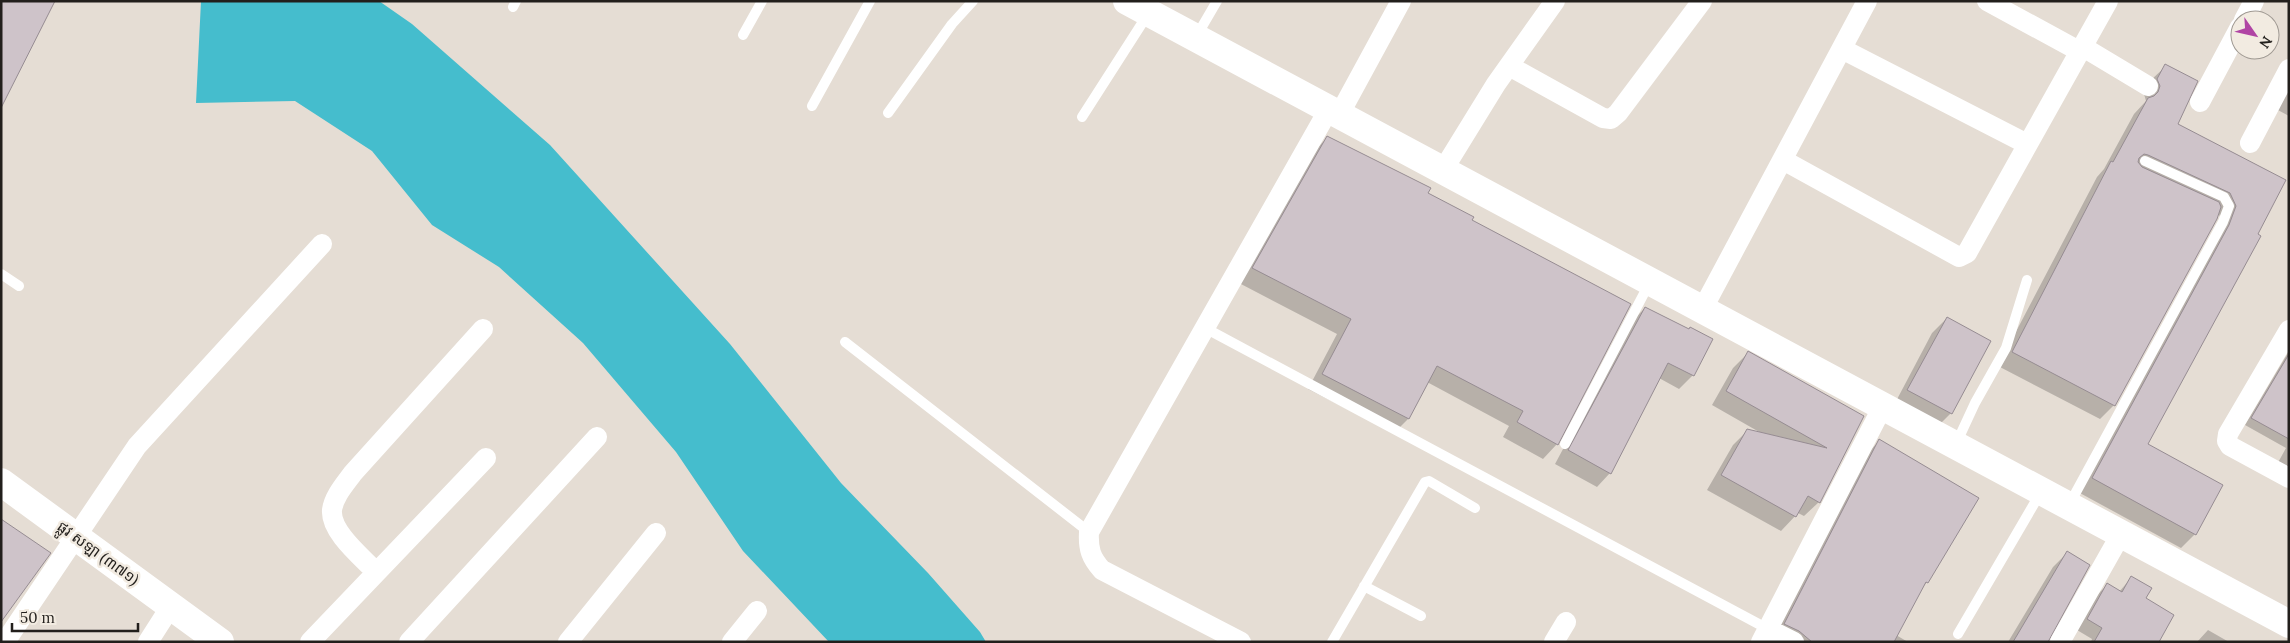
<svg xmlns="http://www.w3.org/2000/svg" width="2290" height="643" font-family="Lora,'Noto Sans Khmer',serif">
<style>
.water{fill:#45bdcd}
.shadow{fill:#0003}
.building{fill:#cec3c9;stroke:#968c92}
.lines{fill:none;stroke-linecap:round;stroke-linejoin:round}
.lane{stroke:#fff;stroke-width:10}
.street{stroke:#fff;stroke-width:20}
.secondary{stroke:#fff;stroke-width:28}
.labels{text-anchor:middle;stroke-width:5;stroke-linejoin:round;paint-order:stroke}
.street-label{font-size:15px;fill:#221f1c;stroke:#f2ebe1}
</style>
<rect width="100%" height="100%" fill="#e5ddd4"/>
<path class="water" d="M201 1H379L412 24 550 145 730 344 841 483 928 573 980 632 986 642H829L743 551 676 452 583 343 499 267 432 225 372 151 295 101 196 103Z"/>
<path class="shadow" d="M2166 66 2176 124 2284 180 2146 444 2195 534 2181 548 2078 492 2222 221 2218 212 2114 405 2100 419 1998 366 2097 177 2104 169 2134 114 2146 101 2144 94 2151 80Z
M2289 71V116L2276 109Z
M1327 138 1470 221 1557 444 1543 459 1503 437 1509 426 1427 382 1408 419 1394 433 1308 389 1337 334 1239 283 1313 152Z
M1645 308 1693 375 1679 389 1659 378 1610 473 1597 487 1555 464 1631 322Z
M1947 318 1951 413 1936 428 1894 405 1932 333Z
M2289 351V477L2275 468 2286 448 2245 425Z
M1748 353 1863 417 1819 502 1804 516 1798 513 1781 531 1707 490 1733 445 1747 431 1761 433 1712 405 1733 368Z
M1879 441 1927 582 1922 588 1896 635 1908 642H1778L1771 638 1866 455Z
M2067 553 2047 642H2008L2053 567Z
M2131 578 2144 598 2157 642H2091L2092 639 2077 630 2097 595 2107 585 2119 592Z
M2208 630 2229 642H2197Z"/>
<path class="building" d="M1 1H55L1 108Z
M2165 64 2198 81 2178 124 2286 180 2258 234 2261 236 2148 444 2223 485 2196 535 2092 478 2229 225 2236 206 2230 193 2148 155 2144 154 2139 158 2138 162 2142 167 2219 202 2221 207 2217 219 2115 406 2012 352 2111 161 2113 162 2148 98 2154 96 2158 92 2160 86 2157 79Z
M1327 136 1431 188 1428 193 1474 217 1472 220 1631 304 1558 445 1517 422 1523 411 1437 366 1409 419 1322 374 1351 319 1252 268Z
M1645 307 1689 329 1690 327 1713 339 1694 376 1668 363 1611 474 1568 450Z
M1947 317 1991 341 1952 414 1907 390Z
M1748 351 1864 416 1820 503 1808 496 1796 517 1721 475 1747 429 1827 448 1726 391Z
M2289 354V439L2251 418Z
M1879 439 1979 498 1928 583 1926 582 1894 642H1812L1799 631 1784 624Z
M1 519 51 553 1 622Z
M2067 551 2090 565 2048 642H2013Z
M2131 576 2152 588 2146 598 2174 615 2159 642H2094L2102 628 2087 619 2107 583 2122 592Z"/>
<g class="lines">
<path class="lane" d="M513 7 516 1
M743 35 762 1
M1196 37 1217 1
M812 106 870 1
M888 113 952 24 973 1
M1082 117 1148 14
M1 274 19 286
M1205 328 1768 629
M845 342 1089 532
M1565 444 1650 282
M1956 444 1975 403 2006 348 2027 280
M2069 505 2223 222 2229 206 2224 197 2145 161
M1364 586 1421 616
M1958 634 2041 492
M1332 642 1425 482 1429 481 1475 508"/>
<path class="street" d="M1987 1 2079 51
M2244 20 2254 1
M2083 47 2148 86
M1842 49 2027 144
M1509 66 1603 118 1611 119 1618 113 1702 1
M2200 102 2240 27
M1339 115 1401 1
M2250 143 2289 69
M1783 160 1959 257 1967 253 2108 1
M1443 170 1496 84 1555 1
M1702 310 1867 1
M2289 330 2228 434 2227 441 2230 446 2289 478
M376 572C363 558 330 532 332 510 334 496 345 484 353 473L483 329
M1768 629 1794 642
M5 642 137 446 322 244
M148 642 171 606
M310 642 486 458
M409 642 597 437
M568 642 656 533
M732 642 757 611
M1241 642 1102 570C1091 558 1088 549 1089 532L1329 109
M1554 642 1566 622
M1761 642 1883 406
M2060 642 2121 534"/>
<path class="secondary" d="M1127 1 2289 624
M1 482 220 642"/>
</g>
<g class="labels">
<g class="street-label">
<text transform="translate(98 553) rotate(36)" y="5">ផ្លូវ សឡា (៣៧១)</text>
</g>
</g>
<rect width="2290" height="643" fill="none" stroke="#221f1c" stroke-width="5"/>
<g transform="translate(2255 35) rotate(124)"><circle r="24" fill="#f2ebe1" stroke="#9f9992"/>
<path d="M0-4L9 19L0 12L-9 19Z" fill="#b044a4"/>
<text y="-8" font-size="14" font-weight="bold" text-anchor="middle" fill="#221f1c">N</text>
</g>
<path d="M12 623v8h126v-8" fill="none" stroke="#221f1c" stroke-width="2.5"/>
<text x="20" y="623" font-size="15" fill="#221f1c" stroke="#f2ebe1" stroke-width="4" paint-order="stroke">50 m</text>
</svg>
